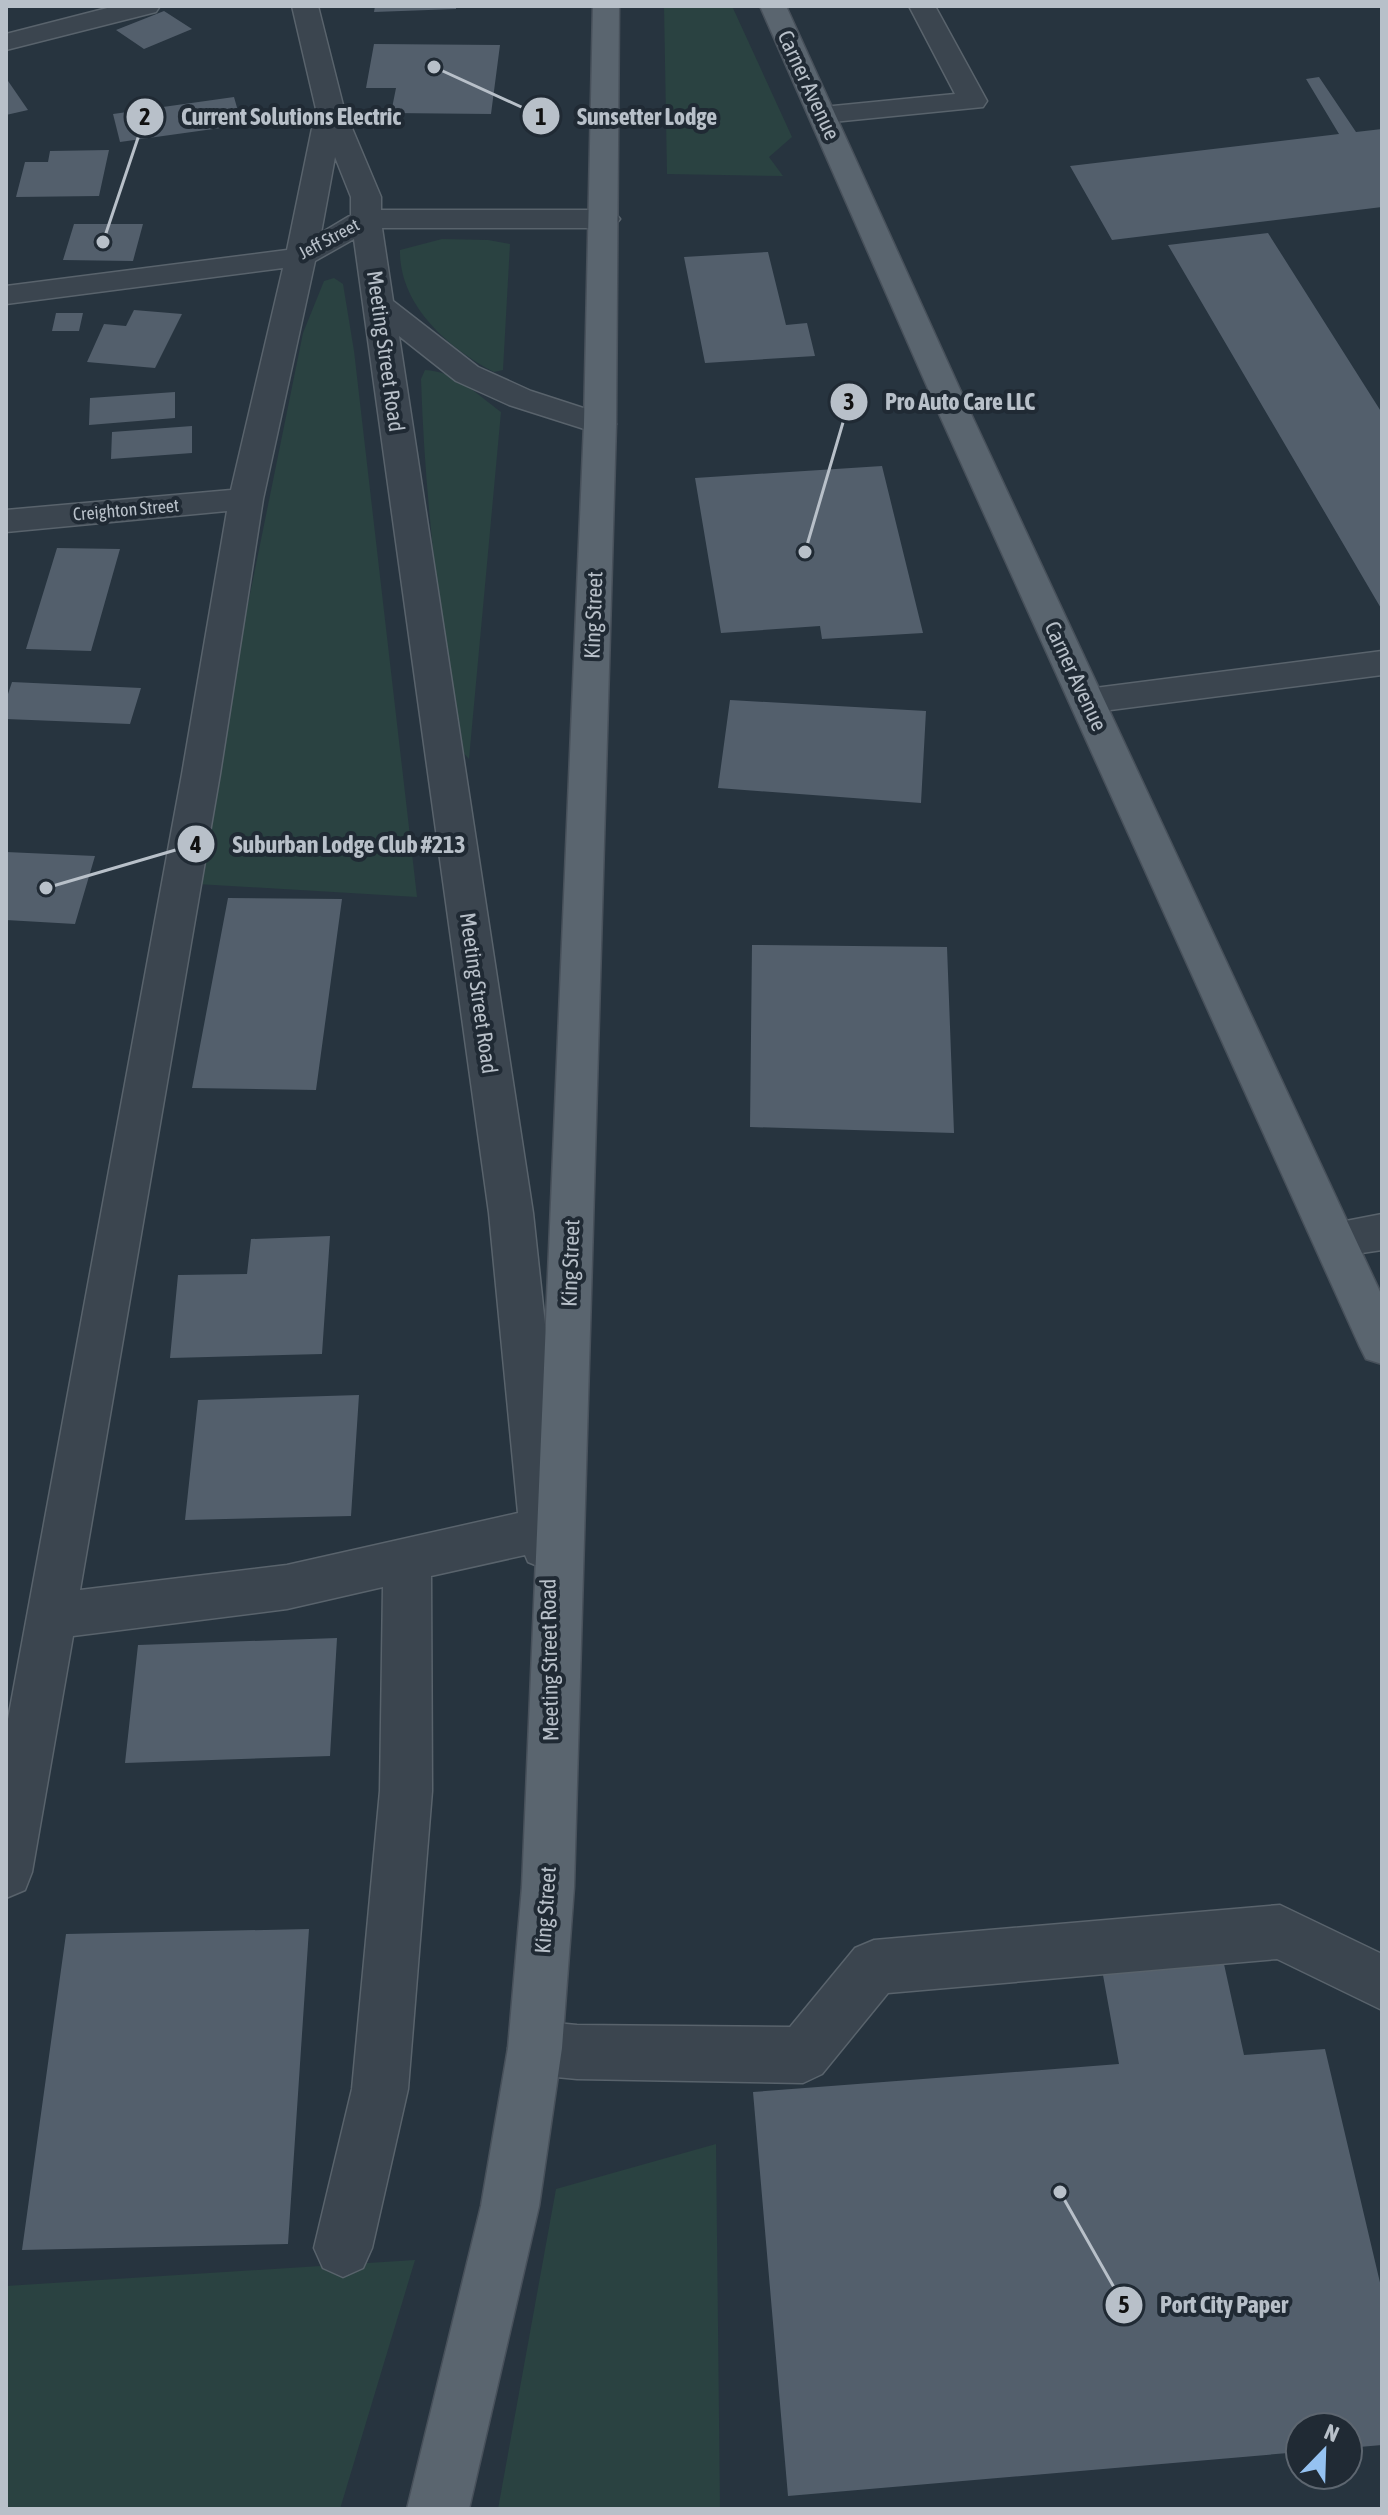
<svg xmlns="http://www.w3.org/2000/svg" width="1388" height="2515" font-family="'Asap Condensed',sans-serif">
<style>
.green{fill:#2a4241}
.building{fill:#535f6c}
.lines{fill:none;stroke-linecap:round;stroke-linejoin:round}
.minor-casing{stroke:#59636c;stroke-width:3}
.major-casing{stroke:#48515b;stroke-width:3}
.minor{fill:#3b454f;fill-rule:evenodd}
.major{fill:#5a656f;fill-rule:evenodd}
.labels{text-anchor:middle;stroke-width:8;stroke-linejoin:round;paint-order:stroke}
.far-street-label{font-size:18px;fill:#b8c0c9;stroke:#202a34}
.street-label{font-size:22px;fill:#b8c0c9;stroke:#202a34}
.leader{fill:none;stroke:#b8c0c9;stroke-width:3}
.callout-dot{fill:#b8c0c9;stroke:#202a34;stroke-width:3}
.mark-label{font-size:24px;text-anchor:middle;font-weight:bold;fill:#111}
.callout-label{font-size:24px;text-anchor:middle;font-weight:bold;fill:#b8c0c9;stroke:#202a34;stroke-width:8;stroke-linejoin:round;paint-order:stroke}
</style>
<rect width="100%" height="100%" fill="#27343f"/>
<path class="green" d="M664 6H732L792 137 769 157 783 176 667 174Z
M442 239 488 240 510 244 503 370 494 372C448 348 399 305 400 250Z
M334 278 343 284 354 351 417 897 197 884 225 717 303 333 324 281Z
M425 370C455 371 478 395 501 412L469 759 461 750C440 627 425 503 421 379Z
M716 2144 720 2509H498L556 2189Z
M415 2260 340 2509H6V2286Z"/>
<path class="building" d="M375 6H456V9L374 12Z
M164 11 192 29 144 49 116 30Z
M374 44 500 45 491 114 391 113 396 88H366Z
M1319 77 1356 132 1382 129V207L1112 240 1070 166 1339 134 1306 79Z
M6 78 28 110 6 115Z
M234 97 242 125 120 142 113 114Z
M109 150 99 196 16 197 25 162H48L50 151Z
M74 224H143L133 261 63 260Z
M1268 233 1382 413V610L1168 245Z
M768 252 786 325 807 323 815 356 705 363 684 257Z
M134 310 182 314 155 368 87 362 104 324 126 326Z
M56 313H83L79 331H52Z
M175 392V418L89 425 90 398Z
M192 426V453L111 459 112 432Z
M882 466 923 633 822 639 820 626 721 633 695 478Z
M57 548 120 549 91 651 26 649Z
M12 682 141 688 130 724 6 719V700Z
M730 700 926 711 921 803 718 788Z
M6 852 95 856 75 924 6 920Z
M228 898 342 899 316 1090 192 1088Z
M752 945 947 947 954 1133 750 1127Z
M330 1236 322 1354 170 1358 178 1275 247 1274 251 1239Z
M359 1395 351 1516 185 1520 198 1400Z
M337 1638 330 1756 125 1763 138 1645Z
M309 1929 288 2244 22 2250 66 1934Z
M1222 1955 1244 2055 1325 2049 1382 2291V2445L1348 2448V2427H1300V2452L788 2496 753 2092 1119 2064 1101 1964Z"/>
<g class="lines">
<g class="minor-casing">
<path id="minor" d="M115 6H160L156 12 6 50V34Z
M292 6H318L344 109 381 197V210H605L615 213 620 219 615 225 605 228H382L393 301 478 367 531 391 611 417 616 424 611 431 600 434 509 405 456 381 399 336 533 1213 569 1547 562 1562 545 1569 528 1562 525 1555 431 1576 432 1791 408 2089 372 2248 363 2268 343 2277 323 2268 314 2248 352 2089 380 1791 383 1587 287 1609 73 1636 32 1872 25 1890 6 1898V1730L182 774 227 511 6 532V510L231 490 283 268 6 304V286L287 250 316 109ZM335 157 351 197V215L321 233ZM354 239 489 1213 518 1513 287 1565 80 1590 220 774 263 499 315 261Z
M909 6H935L987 101 983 107 823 123 813 121 809 115 813 109 823 107 955 94Z
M1382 651V675L1087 713 1074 710 1069 701 1074 692 1087 689Z
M1382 1214V1250L1335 1257 1320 1252 1313 1239 1320 1226Z
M1280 1905 1382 1954V2010L1277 1959 888 1993 822 2074 803 2083 577 2079 535 2075 516 2067 508 2048 516 2029 535 2021 577 2025 790 2027 855 1948 874 1940Z"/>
</g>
<g class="major-casing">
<path id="major" d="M593 6H619L616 424 574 1887 562 2048 539 2206 469 2509H407L481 2206 508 2048 522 1887 584 424Z
M760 6H786L972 416 1382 1296V1364L1366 1359 1359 1345 940 416Z"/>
</g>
<use href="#minor" class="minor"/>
<use href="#major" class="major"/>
</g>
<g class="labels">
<g class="far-street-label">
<text transform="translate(329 239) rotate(-28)" y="6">Jeff Street</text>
<text transform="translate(126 510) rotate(-5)" y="6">Creighton Street</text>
</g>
<g class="street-label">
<text transform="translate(809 85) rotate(65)" y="8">Carner Avenue</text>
<text transform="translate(386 351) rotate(82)" y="8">Meeting Street Road</text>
<text transform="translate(593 615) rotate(-88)" y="8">King Street</text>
<text transform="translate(1076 676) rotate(65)" y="8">Carner Avenue</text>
<text transform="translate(479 993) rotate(82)" y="8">Meeting Street Road</text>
<text transform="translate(570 1263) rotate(-88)" y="8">King Street</text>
<text transform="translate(549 1660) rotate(-91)" y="8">Meeting Street Road</text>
<text transform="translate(545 1910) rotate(-86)" y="8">King Street</text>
</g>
</g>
<path class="leader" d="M434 67L541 116M103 242L145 117M805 552L849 402M46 888L196 844M1060 2192L1124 2305"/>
<g class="callout-dot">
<circle cx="434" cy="67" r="8"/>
<circle cx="103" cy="242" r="8"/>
<circle cx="805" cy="552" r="8"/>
<circle cx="46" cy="888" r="8"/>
<circle cx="1060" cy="2192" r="8"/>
<circle cx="541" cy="116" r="20"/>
<circle cx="145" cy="117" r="20"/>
<circle cx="849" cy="402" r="20"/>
<circle cx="196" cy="844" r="20"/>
<circle cx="1124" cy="2305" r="20"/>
</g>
<g class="mark-label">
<text x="541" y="125">1</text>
<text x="145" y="125">2</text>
<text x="849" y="410">3</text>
<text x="196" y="853">4</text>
<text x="1124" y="2313">5</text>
</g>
<g class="callout-label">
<text x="647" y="125">Sunsetter Lodge</text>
<text x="291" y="125">Current Solutions Electric</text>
<text x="960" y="410">Pro Auto Care LLC</text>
<text x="349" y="853">Suburban Lodge Club #213</text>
<text x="1224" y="2313">Port City Paper</text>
</g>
<rect width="1388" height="2515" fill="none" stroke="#b8c0c9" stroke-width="16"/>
<g transform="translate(1324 2451) rotate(23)"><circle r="38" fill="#202a34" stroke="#5d6670" stroke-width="2"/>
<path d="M0-6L14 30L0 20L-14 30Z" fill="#95c2f1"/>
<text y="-12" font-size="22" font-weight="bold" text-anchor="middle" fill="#b8c0c9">N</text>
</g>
</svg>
